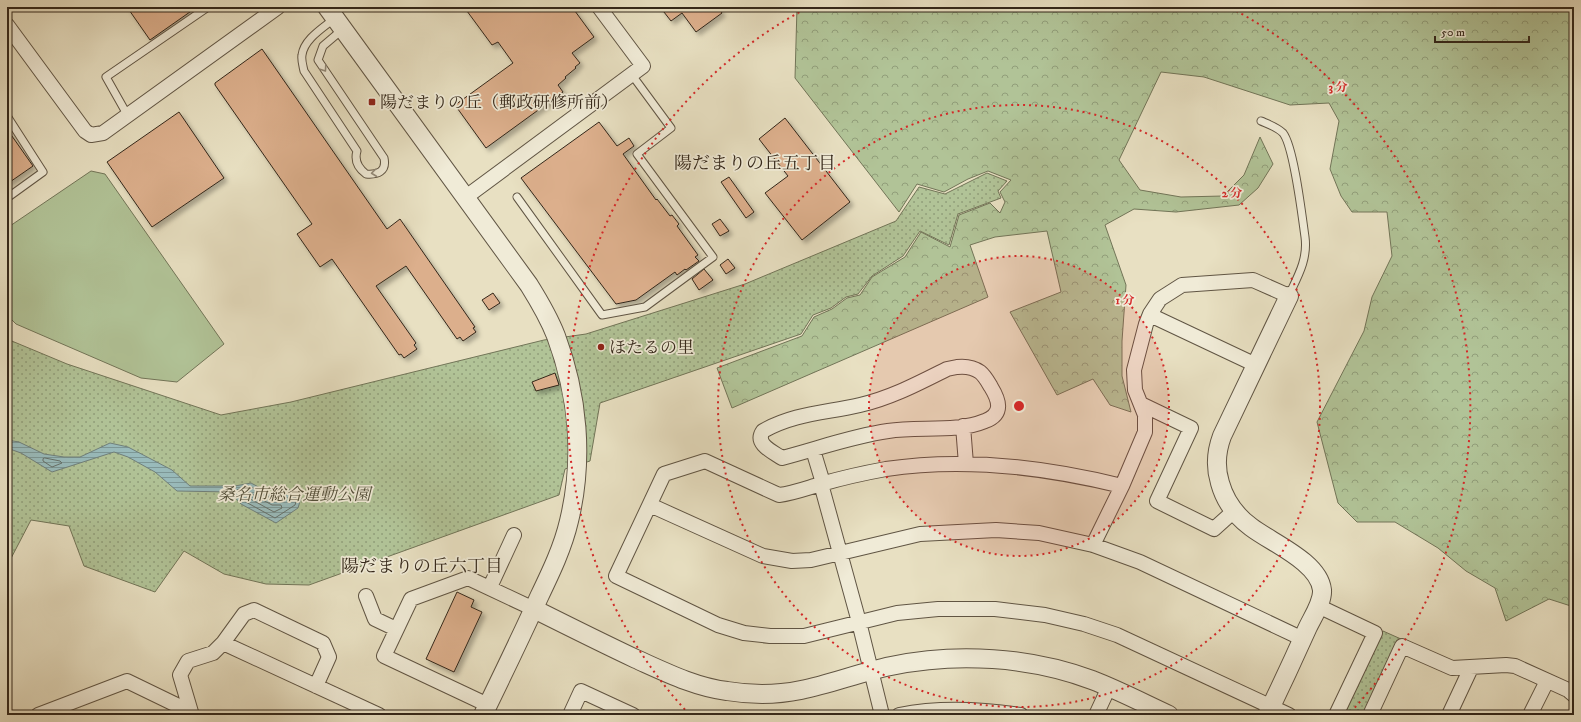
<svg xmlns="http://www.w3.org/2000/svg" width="1581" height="722" font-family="'IM FELL DW Pica','Noto Serif JP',serif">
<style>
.grass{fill:#b1c397;stroke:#727558}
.forest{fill:url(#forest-crowns);stroke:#727558}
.park{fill:url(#park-dots);stroke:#727558}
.water{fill:url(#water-rules);stroke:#70807b}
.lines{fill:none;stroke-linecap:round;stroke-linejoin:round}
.shore{stroke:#66716a;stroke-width:1}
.building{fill:#dcaf8c;stroke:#33271a;filter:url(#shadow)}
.service-casing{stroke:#605544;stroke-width:9}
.minor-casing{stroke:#605544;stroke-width:16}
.tertiary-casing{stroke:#605544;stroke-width:20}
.service{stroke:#f0ebd7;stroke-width:7}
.minor{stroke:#f0ebd7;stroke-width:14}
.tertiary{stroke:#f0ebd7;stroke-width:18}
.oneway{stroke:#928978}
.ring{fill:none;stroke:#d62828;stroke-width:2;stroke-dasharray:2 4}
.poi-dot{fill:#8f2418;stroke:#f0ebd7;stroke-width:1.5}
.labels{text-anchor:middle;stroke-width:3.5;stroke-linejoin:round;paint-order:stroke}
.poi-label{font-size:17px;fill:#33271a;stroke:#f0ebd7;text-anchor:start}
.park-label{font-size:17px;font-style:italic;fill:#524e39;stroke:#f0ebd7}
.neighbourhood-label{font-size:18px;fill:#33271a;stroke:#f0ebd7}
.centre{fill:#d62828;stroke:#f0ebd7;stroke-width:2}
.ring-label{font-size:12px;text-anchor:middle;font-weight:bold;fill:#d62828;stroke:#f0ebd7;stroke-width:3.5;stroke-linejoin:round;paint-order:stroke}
</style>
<defs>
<pattern id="forest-crowns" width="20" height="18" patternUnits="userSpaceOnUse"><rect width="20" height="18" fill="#b1c397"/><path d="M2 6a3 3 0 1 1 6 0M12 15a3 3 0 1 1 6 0" fill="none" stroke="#919e7a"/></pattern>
<pattern id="park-dots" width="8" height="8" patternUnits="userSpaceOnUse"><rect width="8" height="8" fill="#b1c397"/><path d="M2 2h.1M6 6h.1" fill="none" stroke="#919e7a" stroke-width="1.8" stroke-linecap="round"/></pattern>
<pattern id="water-rules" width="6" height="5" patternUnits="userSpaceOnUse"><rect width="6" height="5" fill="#9bb"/><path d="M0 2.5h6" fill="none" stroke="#7d9897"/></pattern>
<filter id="shadow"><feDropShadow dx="3.5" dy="3.5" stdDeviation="2" flood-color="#0004"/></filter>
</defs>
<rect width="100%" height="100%" fill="#e8e0c2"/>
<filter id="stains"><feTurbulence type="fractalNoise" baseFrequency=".005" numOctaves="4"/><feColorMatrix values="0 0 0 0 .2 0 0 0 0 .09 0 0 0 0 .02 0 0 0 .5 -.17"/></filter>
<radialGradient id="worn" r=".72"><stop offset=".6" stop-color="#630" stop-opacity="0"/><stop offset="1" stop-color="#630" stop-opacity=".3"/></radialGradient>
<path class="grass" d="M91 171 105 174 224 344 177 382 141 378 16 324 7 315V228Z"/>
<path class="forest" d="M797 7H1574V607L1549 599 1506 621 1495 588 1466 571 1438 548 1395 522H1357L1338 503 1317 422 1364 331 1372 297 1392 256 1387 212H1352L1341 196 1330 169 1339 121 1329 103 1290 105 1204 77 1161 72 1119 160 1140 190 1181 197 1223 196 1244 175 1260 137 1273 164 1258 188 1239 205 1176 212 1134 209 1105 225 1126 285 1122 341V376L1131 412 1110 405 1093 379 1057 395 1010 312 1061 292 1047 231 995 237 970 245 988 297 732 408 717 368 802 336 814 317 832 309 847 298 860 295 872 277 905 257 921 232 950 247 959 215 990 203 1000 213 1005 202 1000 192 1011 180 988 171 968 179 944 192 917 184 899 212 795 78Z"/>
<path class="park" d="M987 173 1007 181 998 191 1001 198 958 214 949 245 920 231 903 256 872 276 858 294 846 297 831 308 813 315 801 334 600 403 590 461 565 469 559 495 309 585 266 584 224 574 184 551 155 592 84 566 69 526 31 520 7 566V339L67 364 221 415 291 402 544 340 586 334 745 284 896 221 919 187 945 194Z
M1383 631 1401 639 1364 715H1343Z"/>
<path class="water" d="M7 440 19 442 44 454 64 457H80L110 443 128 447 172 470 190 486H235L251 483 277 497 278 490H293L301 498 298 508 276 523 241 504 230 492 177 491 155 472 128 457 114 452 52 472 21 453 7 448Z"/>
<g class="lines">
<path class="shore" d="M45 458 60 461 62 463 52 467 43 461V459Z
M251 487 276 501 280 499 283 494H291L297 499 295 505 275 518 244 501 236 493 237 490Z
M247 493H250L272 505H281L282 508 274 512 247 497 246 495Z"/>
</g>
<path class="building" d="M127 7H197L150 40Z
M464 7H572L594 37 572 53 580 63 575 67 576 68 565 77 566 78 558 85 563 92 486 148 455 105 513 63 498 42 492 45Z
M660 7H718L722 13 696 32 682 13 671 21Z
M262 49 387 229 400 219 475 327 473 328 476 332 463 341 460 337 457 339 406 266 376 286 416 343 414 345 417 349 404 358 401 354 399 355 332 259 320 267 297 234 312 224 215 85V83Z
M179 112 224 178 152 227 107 162Z
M785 118 850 202 802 240 765 193 788 176 759 139Z
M599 122 617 146 629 138 634 146 623 154 656 200 657 199 670 216 672 215 679 224 677 226 698 255 695 257 699 261 686 270 685 269 677 275 675 272 636 300 616 304 521 178Z
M7 129 33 166 7 184Z
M729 177 754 212 746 218 721 182Z
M720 219 729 231 720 236 712 224Z
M728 259 735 268 726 274 720 265Z
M704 269 713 280 699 290 692 279Z
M493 293 500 303 489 310 482 300Z
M555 373 559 385 536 391 532 382Z
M457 592 474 600 471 607 482 612 454 672 426 659Z"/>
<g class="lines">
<g class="service-casing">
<path id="service" d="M335 18C323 28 304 39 302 55 301 60 303 66 304 71L357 151C354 161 358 168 366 174 377 175 387 172 384 158L318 60 323 46 343 29
M7 116 43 172 7 198
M128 116 106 77 208 7
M1261 121C1268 124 1277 127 1283 133 1294 147 1302 216 1305 237 1308 259 1298 276 1289 295
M517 197 602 315 645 307 713 257 637 154 671 128 632 75"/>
</g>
<g class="minor-casing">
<path id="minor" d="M7 25 85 131 91 135 103 133 278 7
M466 197 643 66 599 7
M1150 315 1256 365
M957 367C966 366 973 367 980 372 985 376 988 382 991 387 999 400 1004 414 985 421 956 433 919 426 888 431 852 436 817 449 782 458 773 452 754 444 763 431 795 413 826 413 860 405 891 398 919 383 947 369Z
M1141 404 1191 428 1157 501 1214 529 1234 511
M963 426 966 464
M813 450 823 483
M821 484 859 622 882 715
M1122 486C1045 467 965 457 886 469 864 473 842 478 821 484 807 488 794 493 779 495L705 461 664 474 616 576 718 625 744 633 770 636H804L897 613 938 609H995L1045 615 1084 624 1117 635 1289 715
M650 505 763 556 792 561 811 560 920 534 996 530 1039 533 1093 545 1140 562 1303 639
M1093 545 1122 486 1145 432V415L1135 390 1134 370 1146 324 1150 314 1160 299 1182 285 1253 280 1289 296
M490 587 514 535
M366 596 375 619 396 629
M1318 606 1375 633 1336 715
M223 643 244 614 254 610 323 643 329 657 316 686
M488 705 384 656 411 599 468 578 534 609
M38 715 127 681 191 712 180 675 188 661 213 653 223 643 379 715
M570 715 581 691 633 715
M899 715C939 707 981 709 1021 715
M1096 715 1109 687
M1370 715 1402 646 1452 668 1506 665 1515 666 1568 690 1574 695
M1449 715 1471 668
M1530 715 1547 681"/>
</g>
<g class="tertiary-casing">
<path id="tertiary" d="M327 7 529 285C539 301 549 318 556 336 578 395 584 459 569 521 563 547 551 572 539 597 521 637 502 676 483 715
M534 609C568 626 602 643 636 659 665 672 695 687 727 691 751 695 777 695 801 690 831 684 861 672 891 666 957 652 1030 657 1092 680 1118 690 1143 703 1169 715
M1267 715C1281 686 1294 658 1307 629 1312 618 1323 602 1322 590 1319 562 1272 543 1251 527 1236 516 1225 501 1220 483 1215 467 1216 452 1222 436L1289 296"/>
</g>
<use href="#service" class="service"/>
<use href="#minor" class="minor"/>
<use href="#tertiary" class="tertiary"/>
</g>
<defs><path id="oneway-chevron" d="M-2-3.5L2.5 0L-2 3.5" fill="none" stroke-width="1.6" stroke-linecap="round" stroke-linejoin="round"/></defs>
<g class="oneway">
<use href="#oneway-chevron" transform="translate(324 69) rotate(56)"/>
<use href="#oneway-chevron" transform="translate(374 173) rotate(173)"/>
</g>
<circle cx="1019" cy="406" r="150" fill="#d62828" fill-opacity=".12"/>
<g class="ring">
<circle cx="1019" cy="406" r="150"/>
<circle cx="1019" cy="406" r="301"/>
<path d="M689 714A451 451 0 0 1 807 8M1231 8A451 451 0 0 1 1349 714"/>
</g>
<g class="poi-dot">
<rect x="368" y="98" width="8" height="8" rx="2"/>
<circle cx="601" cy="347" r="4"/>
</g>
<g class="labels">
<g class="poi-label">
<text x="380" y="108">陽だまりの丘（郵政研修所前）</text>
<text x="609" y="353">ほたるの里</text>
</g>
<g class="park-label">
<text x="294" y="500">桑名市総合運動公園</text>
</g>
<g class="neighbourhood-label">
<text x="755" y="169">陽だまりの丘五丁目</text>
<text x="422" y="572">陽だまりの丘六丁目</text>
</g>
</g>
<circle cx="1019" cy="406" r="6" class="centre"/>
<g class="ring-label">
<text x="1338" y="91">3 分</text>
<text x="1232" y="197">2 分</text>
<text x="1125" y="304">1 分</text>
</g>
<rect width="1581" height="722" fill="none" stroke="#e8e0c2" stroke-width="24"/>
<rect x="8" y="8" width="1565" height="706" fill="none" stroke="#33271a" stroke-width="2"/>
<rect x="12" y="12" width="1557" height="698" fill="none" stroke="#33271a"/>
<path d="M1435 36v6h94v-6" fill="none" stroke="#33271a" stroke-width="2"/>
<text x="1441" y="36" font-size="12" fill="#33271a" stroke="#f0ebd7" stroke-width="3" paint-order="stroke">50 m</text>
<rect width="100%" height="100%" filter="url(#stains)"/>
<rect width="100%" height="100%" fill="url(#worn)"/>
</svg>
